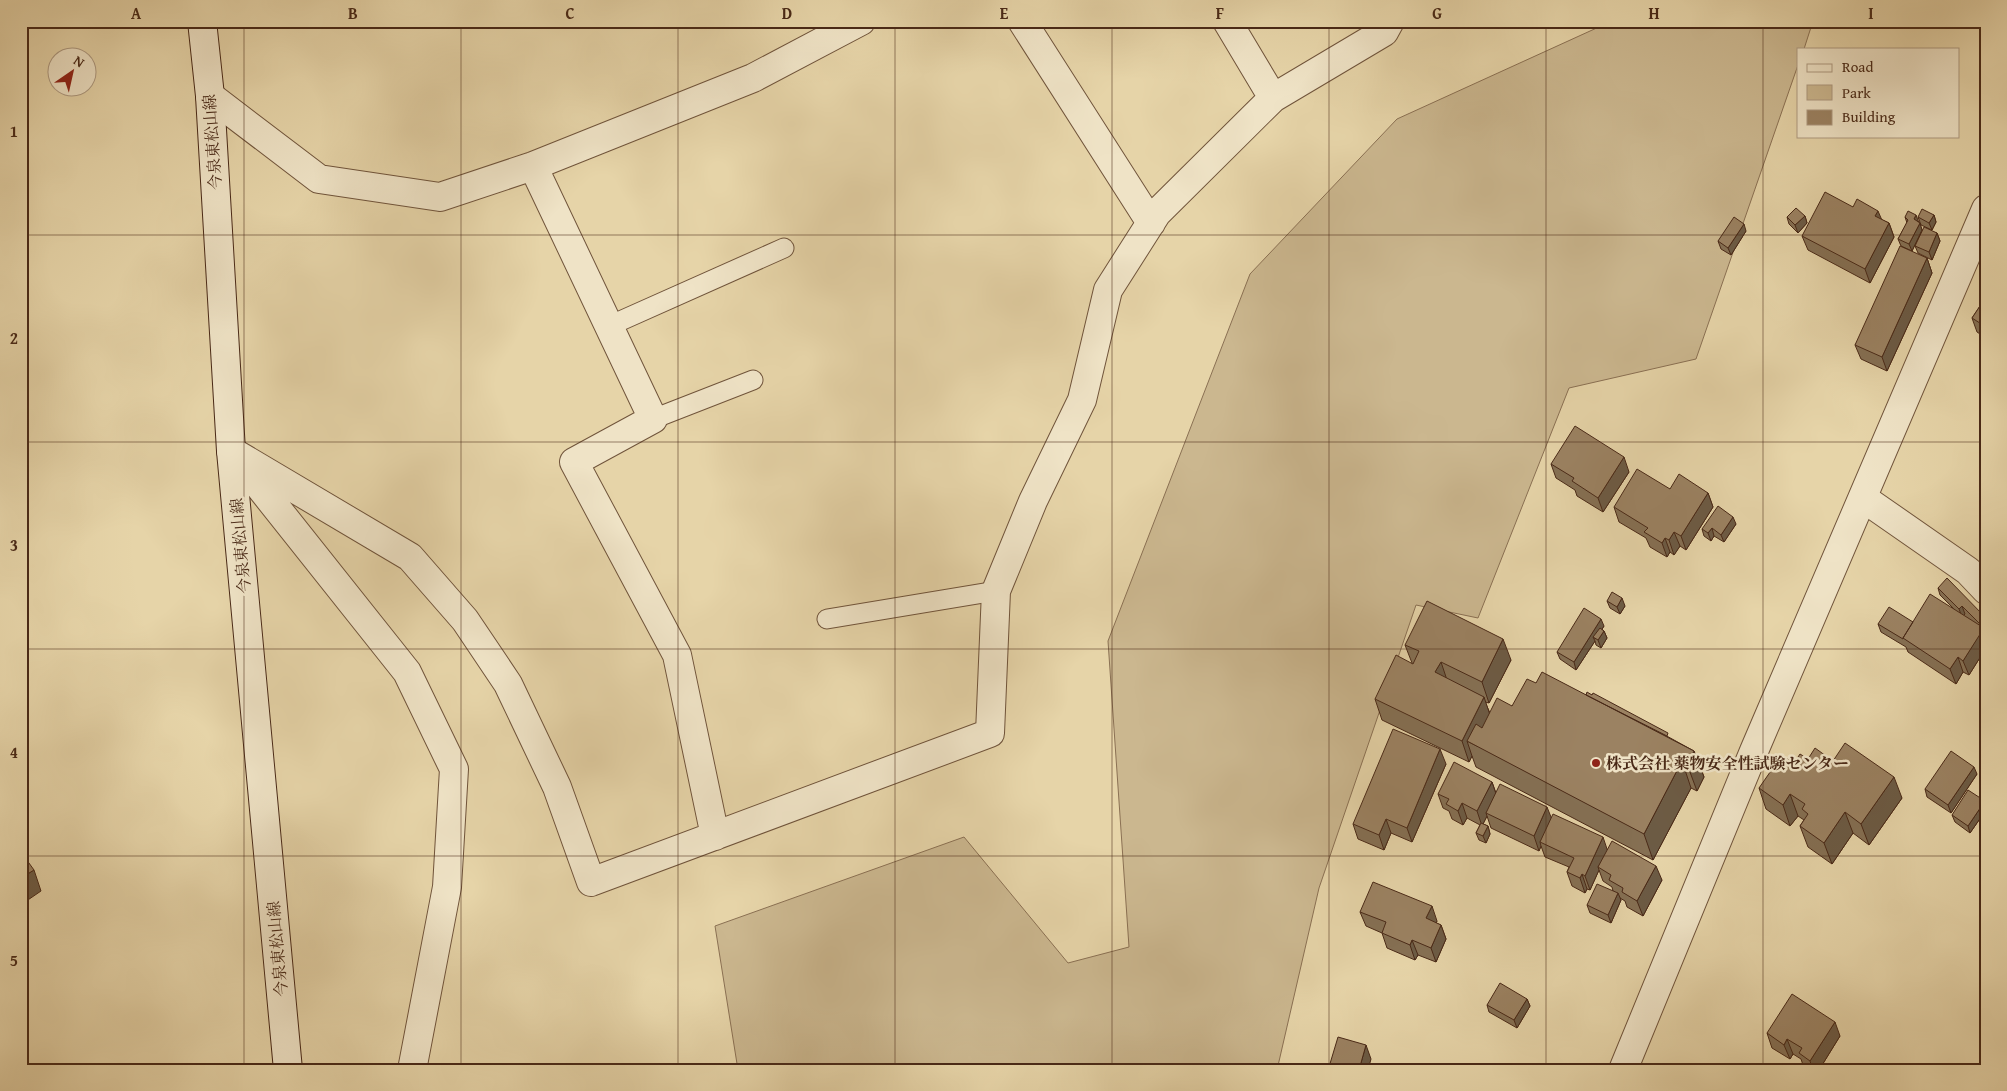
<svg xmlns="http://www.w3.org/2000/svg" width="2007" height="1091" font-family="'Gentium Book Plus','Noto Serif JP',serif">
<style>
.green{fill:#cbb78f;stroke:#8a7053}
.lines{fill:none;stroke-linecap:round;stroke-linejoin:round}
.service-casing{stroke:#70543b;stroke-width:21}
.minor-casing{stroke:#70543b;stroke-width:30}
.tertiary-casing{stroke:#70543b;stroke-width:30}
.secondary-casing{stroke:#492917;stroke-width:30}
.service{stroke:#efe3c6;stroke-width:19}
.minor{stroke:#efe3c6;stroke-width:28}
.tertiary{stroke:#efe3c6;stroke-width:28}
.secondary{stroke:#efe3c6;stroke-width:28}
.wall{fill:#857054;stroke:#492917}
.shaded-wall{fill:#6c5b45;stroke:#492917}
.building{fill:#9b8262;stroke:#492917}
.grid{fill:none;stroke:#492917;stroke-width:1;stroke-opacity:0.55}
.poi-dot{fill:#8f2418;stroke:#efe3c6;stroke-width:2}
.labels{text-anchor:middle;stroke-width:5;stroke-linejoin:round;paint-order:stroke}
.street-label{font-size:16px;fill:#492917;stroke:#efe3c6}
.poi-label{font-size:16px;font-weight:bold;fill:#492917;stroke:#efe3c6;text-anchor:start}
.neatline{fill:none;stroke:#492917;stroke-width:2}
.grid-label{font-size:16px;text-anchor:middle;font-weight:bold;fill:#492917}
</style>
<rect width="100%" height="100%" fill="#e6d4a8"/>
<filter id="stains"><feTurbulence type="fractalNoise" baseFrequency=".004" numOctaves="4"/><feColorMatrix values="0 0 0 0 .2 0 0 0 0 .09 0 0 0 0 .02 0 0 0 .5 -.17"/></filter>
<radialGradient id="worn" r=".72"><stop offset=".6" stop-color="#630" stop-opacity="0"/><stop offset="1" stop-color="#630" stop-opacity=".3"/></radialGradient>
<path class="green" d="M1612 21H1813L1804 49H1798V65L1696 359 1569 388 1478 618 1416 605 1319 888 1277 1070H738L715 926 964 837 1068 963 1129 947 1108 641 1250 274 1397 119Z"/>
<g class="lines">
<g class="service-casing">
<path id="service" d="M609 326 784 248
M653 419 753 380
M827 619 996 591"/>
</g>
<g class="minor-casing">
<path id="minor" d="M1022 21 1151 223
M1227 21 1273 98
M210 96 319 179 440 197 533 166 753 78 861 21
M533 166 653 419 574 462 677 655 715 836
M231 451 410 557 465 620 508 684 557 787 591 882 990 733 996 591 1033 501 1082 400 1108 290 1157 213 1273 98 1384 32 1390 21
M240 462 407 672 454 769 447 887 412 1070
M1863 498 1968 571 1986 590"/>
</g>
<g class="tertiary-casing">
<path id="tertiary" d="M1623 1070 1754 751 1986 209"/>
</g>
<g class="secondary-casing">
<path id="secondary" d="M202 21 210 96 231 451 288 1070"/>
</g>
<use href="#service" class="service"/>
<use href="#minor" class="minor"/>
<use href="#tertiary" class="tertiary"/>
<use href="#secondary" class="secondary"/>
</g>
<path class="wall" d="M1853 207 1889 223 1894 237 1870 283 1808 250 1802 236Z
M1934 215 1936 222 1932 230 1921 225 1918 217Z
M1805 216 1807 223 1798 233 1789 224 1787 217Z
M1905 217 1919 222 1922 230 1937 233 1940 241 1932 260 1918 253 1915 246 1921 232 1912 251 1901 246 1898 239 1907 223Z
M1746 231 1731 255 1721 249 1718 241Z
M1927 258 1932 273 1887 371 1861 359 1855 345Z
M1986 297V338L1977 332 1972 318Z
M1551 464 1629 472 1603 512 1577 496 1575 490 1556 478Z
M1670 489 1708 493 1713 507 1686 550 1680 546 1674 555 1670 552 1667 557 1650 547 1646 538 1619 522 1614 507Z
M1736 524 1724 542 1714 536 1711 541 1704 536 1702 529Z
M1938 588 1986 618V629L1985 630 1986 632V648L1969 675 1963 672 1956 684 1908 652 1906 647 1881 632 1878 624 1913 622 1955 610 1940 595Z
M1607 601 1625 606 1620 614 1610 608Z
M1604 626 1602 629 1604 631 1607 638 1601 648 1596 645 1595 641 1576 670 1560 659 1557 652Z
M1405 645 1511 660 1489 703 1485 702 1490 713 1512 706 1536 683 1586 695H1592L1694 751 1704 777 1697 791 1691 788 1653 860 1476 767 1472 756 1469 762 1382 720 1375 699 1412 663Z
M1808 759 1833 761 1902 798 1869 845 1853 833 1832 864 1808 847 1800 826 1804 820 1798 816 1790 826 1766 809 1759 788 1794 763Z
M1446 764 1412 842 1391 833 1384 850 1358 839 1353 824Z
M1977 774 1951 813 1927 797 1925 789Z
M1492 782 1496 793 1551 818 1662 880 1643 916 1627 907 1625 901 1620 898 1621 900 1611 923 1590 913 1587 905 1613 891 1612 887 1603 881 1599 870 1590 890 1587 889 1585 893 1572 886 1567 872 1569 867 1545 857 1541 846 1539 851 1491 828 1487 816 1483 824 1488 826 1490 834 1486 843 1479 840 1476 833 1480 825 1467 818 1463 825 1452 819 1449 811 1443 808 1438 794Z
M1985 801 1986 804V810L1970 833 1955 822 1952 815Z
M1360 912 1437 921 1436 923 1441 925 1446 939 1436 962 1418 955 1415 960 1387 948 1382 933 1366 926Z
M1527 999 1530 1006 1517 1028 1489 1012 1487 1005Z
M1767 1033 1840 1036 1819 1070H1807L1804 1068 1801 1059 1793 1054 1790 1059 1772 1048Z"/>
<path class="shaded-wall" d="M1878 211 1884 225 1875 216Z
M1916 215 1919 223 1914 219Z
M1934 215 1936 222 1932 230 1929 223Z
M1805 216 1807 223 1798 233 1795 225Z
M1889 223 1894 237 1870 283 1865 269Z
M1920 223 1922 230 1912 251 1909 244Z
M1744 224 1746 231 1731 255 1728 248Z
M1937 233 1940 241 1932 260 1929 252Z
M1927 258 1932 273 1887 371 1882 357Z
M1624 457 1629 472 1603 512 1598 498Z
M1708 493 1713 507 1686 550 1681 536Z
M1733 517 1736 524 1724 542 1721 535Z
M1712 528 1714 536 1711 541 1708 533Z
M1674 532 1680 546 1674 555 1669 540Z
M1665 538 1670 552 1667 557 1662 543Z
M1622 598 1625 606 1620 614 1617 607Z
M1962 606 1965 614 1962 617 1959 609Z
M1601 619 1604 626 1596 639 1593 637 1595 641 1576 670 1574 662Z
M1986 619V629L1985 630 1986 632V648L1969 675 1963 661 1982 630 1980 624Z
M1604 631 1607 638 1601 648 1598 640Z
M1503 639 1511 660 1489 703 1482 682Z
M1958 657 1963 672 1956 684 1950 669Z
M1441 662 1448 683 1435 672Z
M1484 697 1491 718 1477 746 1467 741 1472 756 1469 762 1462 741Z
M1440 749 1446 764 1412 842 1407 828Z
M1694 751 1704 777 1697 791 1687 764Z
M1682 761 1691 788 1653 860 1644 834Z
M1974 767 1977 774 1951 813 1948 805Z
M1894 777 1902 798 1869 845 1861 824Z
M1492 782 1497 797 1486 813 1487 816 1482 826 1477 811Z
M1790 794 1798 816 1790 826 1783 805Z
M1985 801 1986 804V810L1970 833 1968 826Z
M1462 803 1467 818 1463 825 1458 811Z
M1547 807 1553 822 1540 842 1541 846 1539 851 1534 836Z
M1845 812 1853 833 1832 864 1824 843Z
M1386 819 1391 833 1384 850 1379 835Z
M1488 826 1490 834 1486 843 1483 836Z
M1603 837 1608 852 1598 867 1599 870 1590 890 1585 876Z
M1656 866 1662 880 1643 916 1637 901Z
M34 870 41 891 22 904 21 909V878Z
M1582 874 1587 889 1585 893 1580 878Z
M1618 893 1621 900 1611 923 1608 915Z
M1432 906 1437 921 1432 933 1426 918Z
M1441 925 1446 939 1436 962 1431 948Z
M1412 940 1418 955 1415 960 1410 945Z
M1527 999 1530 1006 1517 1028 1514 1020Z
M1835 1022 1840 1036 1819 1070H1813L1810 1061Z
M1787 1039 1793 1054 1790 1059 1784 1045Z
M1366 1045 1371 1059 1368 1070H1359Z"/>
<path class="building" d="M1825 192 1853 207 1857 199 1878 211 1875 216 1889 223 1865 269 1802 236Z
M1796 208 1805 216 1795 225 1787 217Z
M1922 209 1934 215 1929 223 1918 217Z
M1908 211 1916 215 1914 219 1920 223 1909 244 1898 239 1908 220 1905 217Z
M1734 217 1744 224 1728 248 1718 241Z
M1924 227 1937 233 1929 252 1915 246Z
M1900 246 1927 258 1882 357 1855 345Z
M1986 297V327L1972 318Z
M1575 426 1624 457 1598 498 1572 481 1574 478 1551 464Z
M1637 469 1670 489 1679 474 1708 493 1681 536 1674 532 1669 540 1665 538 1662 543 1644 532 1648 528 1614 507Z
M1718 506 1733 517 1721 535 1712 528 1708 533 1702 529Z
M1947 578 1986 618V619L1980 624 1962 606 1959 609 1938 588Z
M1612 592 1622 598 1617 607 1607 601Z
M1930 594 1984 628 1963 661 1958 657 1950 669 1903 638Z
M1427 601 1503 639 1482 682 1441 662 1435 672 1484 697 1462 741 1375 699 1396 655 1413 664 1419 651 1405 645Z
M1889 607 1913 622 1903 638V639L1878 624Z
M1584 608 1601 619 1574 662 1557 652Z
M1600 628 1604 631 1598 640 1593 637Z
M1542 672 1694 751 1687 764 1682 761 1644 834 1467 741 1476 724 1482 728 1497 698 1512 706 1527 679 1536 683Z
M1587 692 1592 695 1593 693 1668 733 1667 736 1586 695Z
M1393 729 1440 749 1407 828 1386 819 1379 835 1353 824Z
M1845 743 1894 777 1861 824 1845 812 1824 843 1800 826 1808 814 1802 809 1805 804 1790 794 1783 805 1759 788 1782 755 1794 763 1800 754 1808 759 1815 748 1833 761Z
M1951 751 1974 767 1948 805 1925 789Z
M1454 762 1492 782 1477 811 1462 803 1458 811 1446 804 1449 799 1438 794Z
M1500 784 1547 807 1534 836 1486 813Z
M1968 790 1985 801 1968 826 1952 815Z
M1553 814 1603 837 1585 876 1582 874 1580 878 1567 872 1574 858 1540 842Z
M1481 823 1488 826 1483 836 1476 833Z
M1612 841 1656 866 1637 901 1622 892 1623 888 1609 880 1611 875 1598 867Z
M21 852 34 870 21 878Z
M1373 882 1432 906 1426 918 1441 925 1431 948 1412 940 1410 945 1382 933 1386 922 1360 912Z
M1597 884 1618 893 1608 915 1587 905Z
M1500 983 1527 999 1514 1020 1487 1005Z
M1792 994 1835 1022 1810 1061 1799 1053 1802 1048 1787 1039 1784 1045 1767 1033Z
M1338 1037 1366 1045 1359 1070H1334L1335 1069 1329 1067Z
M1392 1065 1402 1068 1401 1070H1390Z"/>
<path class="grid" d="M244 21V1070M461 21V1070M678 21V1070M895 21V1070M1112 21V1070M1329 21V1070M1546 21V1070M1763 21V1070M21 235H1986M21 442H1986M21 649H1986M21 856H1986"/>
<circle class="poi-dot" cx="1596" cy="763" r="5"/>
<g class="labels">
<g class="street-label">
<text transform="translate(212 142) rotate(-94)" y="6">今泉東松山線</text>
<text transform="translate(240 546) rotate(-95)" y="6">今泉東松山線</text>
<text transform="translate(277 949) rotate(-95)" y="6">今泉東松山線</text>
</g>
<g class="poi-label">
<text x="1606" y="769">株式会社 薬物安全性試験センター</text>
</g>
</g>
<rect width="2007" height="1091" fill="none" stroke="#e6d4a8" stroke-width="55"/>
<rect x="1797" y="48" width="162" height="90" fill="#efe3c6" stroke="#ad9980"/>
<rect x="1807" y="64" width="25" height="8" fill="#efe3c6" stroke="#ad9980"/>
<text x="1842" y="72" font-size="15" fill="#492917">Road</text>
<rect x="1807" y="85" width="25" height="15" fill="#cbb78f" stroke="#ad9980"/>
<text x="1842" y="98" font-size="15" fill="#492917">Park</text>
<rect x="1807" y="110" width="25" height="15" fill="#9b8262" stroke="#ad9980"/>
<text x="1842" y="122" font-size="15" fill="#492917">Building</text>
<g transform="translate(72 72) rotate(34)"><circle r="24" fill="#efe3c6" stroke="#ad9980"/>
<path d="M0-4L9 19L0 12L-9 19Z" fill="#8f2418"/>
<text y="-8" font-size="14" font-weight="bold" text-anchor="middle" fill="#492917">N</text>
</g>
<rect x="28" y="28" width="1952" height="1036" class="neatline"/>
<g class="grid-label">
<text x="136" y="19">A</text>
<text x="353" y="19">B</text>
<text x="570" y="19">C</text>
<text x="787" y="19">D</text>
<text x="1004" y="19">E</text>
<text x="1220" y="19">F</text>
<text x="1437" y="19">G</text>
<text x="1654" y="19">H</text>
<text x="1871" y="19">I</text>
<text x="14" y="137">1</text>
<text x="14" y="344">2</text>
<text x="14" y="551">3</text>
<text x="14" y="758">4</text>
<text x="14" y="966">5</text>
</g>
<rect width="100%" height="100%" filter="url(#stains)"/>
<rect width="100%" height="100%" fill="url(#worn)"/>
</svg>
